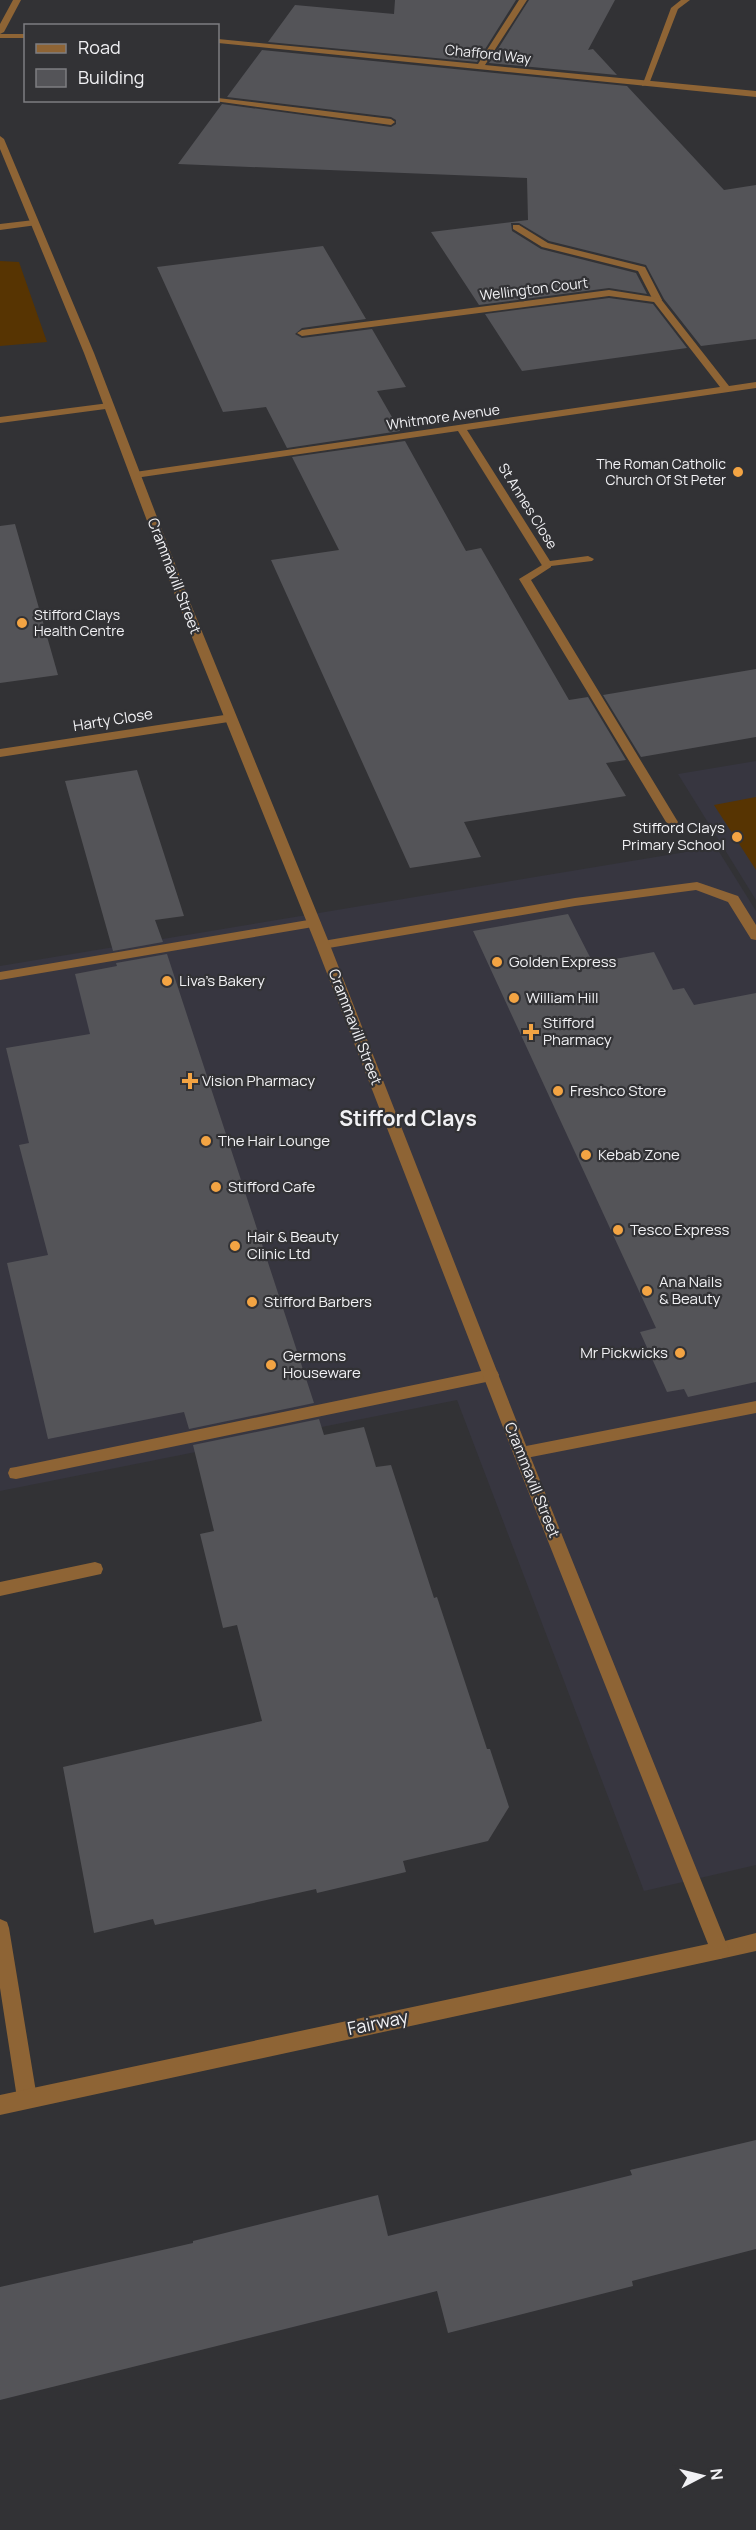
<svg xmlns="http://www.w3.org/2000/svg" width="756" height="2530" font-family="Manrope,sans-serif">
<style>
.built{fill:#373640}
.green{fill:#573402}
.building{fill:#545458}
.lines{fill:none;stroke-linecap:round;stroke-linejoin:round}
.service{fill:#8e6435;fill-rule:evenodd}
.minor{fill:#8e6435;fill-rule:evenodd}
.tertiary{fill:#8e6435;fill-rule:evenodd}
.poi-dot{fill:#f3a443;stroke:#323235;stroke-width:2}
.labels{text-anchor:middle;stroke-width:4.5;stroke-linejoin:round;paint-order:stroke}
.far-street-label{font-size:14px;fill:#f1f1f4;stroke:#323235}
.far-poi-label{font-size:14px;fill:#f1f1f4;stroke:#323235;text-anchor:end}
.street-label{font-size:15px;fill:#f1f1f4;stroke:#323235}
.poi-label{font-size:15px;fill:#f1f1f4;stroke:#323235;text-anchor:start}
.near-street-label{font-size:18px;fill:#f1f1f4;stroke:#323235}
.district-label{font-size:21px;font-weight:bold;fill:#f1f1f4;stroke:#323235}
</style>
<rect width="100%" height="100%" fill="#323235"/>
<path class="built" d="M756 761V900L678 774Z
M716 847 756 911V1865L644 1891 457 1400 0 1491V966Z"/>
<path class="green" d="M0 261 19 262 47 342 0 346Z
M756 797V870L714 805Z"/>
<path class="building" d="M395 0H516L477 62 268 42 295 5 394 14Z
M529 0H615L588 50 593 49 617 75 489 63Z
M262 50 627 86 724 190 756 185V339L701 346 664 299 646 265 549 241 519 223H511L512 231 541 249 636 273 647 294 609 288 479 305 431 232 528 220 527 178 178 164 222 104 391 127 396 124V120L391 117 227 97Z
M323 246 366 319 302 328 295 334 302 338 372 329 406 387 377 391 400 431 287 448 266 407 223 412 157 267Z
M609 298 653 304 687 348 522 371 485 314Z
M405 441 466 551 481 548 569 700 588 697 626 760 606 763 626 796 464 822 481 857 410 868 271 560 339 550 292 457Z
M15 524 58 675 0 683V526Z
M756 669V737L641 757 603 695Z
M137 770 184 916 155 920 163 942 113 951 65 781Z
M568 914 593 963 654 952 673 990 684 988 694 1005 756 993V1382L688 1397 684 1389 667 1392 640 1332 656 1328 473 931Z
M167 954 314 1403 189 1429 184 1412 48 1439 7 1263 48 1255 19 1145 29 1143 6 1048 90 1034 75 974 117 966 116 963Z
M319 1419 324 1435 364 1427 376 1467 391 1465 434 1598 437 1597 487 1749H490L509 1807 488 1841 403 1861 406 1872 317 1893 316 1889 155 1925 153 1919 94 1933 63 1767 262 1721 237 1625 223 1628 200 1534 214 1531 193 1445Z
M756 2140V2249L632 2281 633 2286 448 2333 437 2291 0 2400V2287L193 2243V2241L378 2195 388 2236 632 2175 630 2170Z"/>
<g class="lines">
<path class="service" d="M681 0H690L678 9 649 84 642 86 671 8Z
M218 98 391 119 395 122 391 125 207 100H218Z
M513 225H519L548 243 645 267 662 300 654 302 638 271 542 247 513 229Z
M109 403 113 404V408L0 423V417Z
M547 562 551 563V567L531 580 678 822 676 825 672 826 666 822 519 579Z
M697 882 738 896 756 925V940L751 939 728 902 696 890 575 906 323 949 316 945 323 941 575 898Z
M314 919 321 923 319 926 0 980V972Z
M491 1369 497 1371 499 1375 497 1379 491 1381 16 1479 10 1478 8 1473 10 1468 16 1467Z
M756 1401V1413L521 1459 515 1457 513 1453 515 1449 521 1447Z
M95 1562 101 1564 103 1569 101 1574 0 1596V1582Z
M0 1919 7 1922 9 1928 37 2098 34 2105 27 2107 20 2105 17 2098 0 1988Z"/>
<path class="minor" d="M519 0H527L485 65 756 91V97L218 43V39L478 64Z
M0 34H26V38H0Z
M34 220 39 223 37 225 0 230V224Z
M609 290 660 298 729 386 756 382V388L467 430 550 561 588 556 594 559 592 561 543 567 458 431 135 478 130 475 135 472 720 387 654 302 609 296 302 336 297 333 302 330Z
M231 714 237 718 235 721 0 757V749Z
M756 1933V1951L720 1959 713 1956 711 1950 713 1944Z"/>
<path class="tertiary" d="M13 0H21L4 32 0 34V24Z
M0 136 4 139 94 353 185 590 330 945 529 1453 729 1950 727 1956 720 1959 0 2115V2095L708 1944 513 1453 316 945 173 590 84 353 0 149Z"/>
</g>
<g class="poi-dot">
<circle cx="738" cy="472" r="6"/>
<circle cx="22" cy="623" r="6"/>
<circle cx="737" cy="837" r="6"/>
<circle cx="497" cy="962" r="6"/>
<circle cx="167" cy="981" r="6"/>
<circle cx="514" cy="998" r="6"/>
<path d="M528 1023h6v6h6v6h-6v6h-6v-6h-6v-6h6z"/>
<path d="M187 1072h6v6h6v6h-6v6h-6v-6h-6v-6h6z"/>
<circle cx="558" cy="1091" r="6"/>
<circle cx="206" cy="1141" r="6"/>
<circle cx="586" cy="1155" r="6"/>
<circle cx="216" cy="1187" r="6"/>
<circle cx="618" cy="1230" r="6"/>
<circle cx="235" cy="1246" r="6"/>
<circle cx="647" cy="1291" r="6"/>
<circle cx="252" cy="1302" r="6"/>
<circle cx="680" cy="1353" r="6"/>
<circle cx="271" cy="1365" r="6"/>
</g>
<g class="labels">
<g class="far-street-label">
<text transform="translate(488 54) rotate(6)" y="5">Chafford Way</text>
<text transform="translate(534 289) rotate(-7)" y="5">Wellington Court</text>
<text transform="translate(443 417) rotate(-8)" y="5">Whitmore Avenue</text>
<text transform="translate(528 506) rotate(58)" y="5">St Annes Close</text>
</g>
<g class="far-poi-label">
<text x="726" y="469">The Roman Catholic<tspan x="726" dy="16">Church Of St Peter</tspan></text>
<text x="34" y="620" text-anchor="start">Stifford Clays<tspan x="34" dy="16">Health Centre</tspan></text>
</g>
<g class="street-label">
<text transform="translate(174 576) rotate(69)" y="5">Crammavill Street</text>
<text transform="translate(113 720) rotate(-9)" y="5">Harty Close</text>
<text transform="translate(355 1027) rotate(69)" y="5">Crammavill Street</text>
<text transform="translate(532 1480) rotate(68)" y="5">Crammavill Street</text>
</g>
<g class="poi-label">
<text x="725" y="833" text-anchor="end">Stifford Clays<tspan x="725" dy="17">Primary School</tspan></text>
<text x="509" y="967">Golden Express</text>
<text x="179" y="986">Liva's Bakery</text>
<text x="526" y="1003">William Hill</text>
<text x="543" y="1028">Stifford<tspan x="543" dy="17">Pharmacy</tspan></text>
<text x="202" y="1086">Vision Pharmacy</text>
<text x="570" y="1096">Freshco Store</text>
<text x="218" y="1146">The Hair Lounge</text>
<text x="598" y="1160">Kebab Zone</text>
<text x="228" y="1192">Stifford Cafe</text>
<text x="630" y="1235">Tesco Express</text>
<text x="247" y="1242">Hair &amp; Beauty<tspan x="247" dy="17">Clinic Ltd</tspan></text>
<text x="659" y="1287">Ana Nails<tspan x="659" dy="17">&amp; Beauty</tspan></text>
<text x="264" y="1307">Stifford Barbers</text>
<text x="668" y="1358" text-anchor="end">Mr Pickwicks</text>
<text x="283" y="1361">Germons<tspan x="283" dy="17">Houseware</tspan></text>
</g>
<g class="near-street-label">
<text transform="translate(378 2023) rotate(-12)" y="6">Fairway</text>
</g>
<g class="district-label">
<text x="408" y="1126">Stifford Clays</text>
</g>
</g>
<rect x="24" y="24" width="195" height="78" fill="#323235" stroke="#7e7e81" stroke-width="1.5"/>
<rect x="36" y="44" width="30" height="9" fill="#8e6435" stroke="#7e7e81" stroke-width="1.5"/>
<text x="78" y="54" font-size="18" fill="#f1f1f4">Road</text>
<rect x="36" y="69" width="30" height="18" fill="#545458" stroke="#7e7e81" stroke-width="1.5"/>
<text x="78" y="84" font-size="18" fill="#f1f1f4">Building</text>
<g transform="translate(702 2476) rotate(83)" stroke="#323235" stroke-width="4.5" paint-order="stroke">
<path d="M0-4.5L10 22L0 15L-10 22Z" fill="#f1f1f4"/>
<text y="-9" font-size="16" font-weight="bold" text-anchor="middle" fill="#f1f1f4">N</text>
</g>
</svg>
